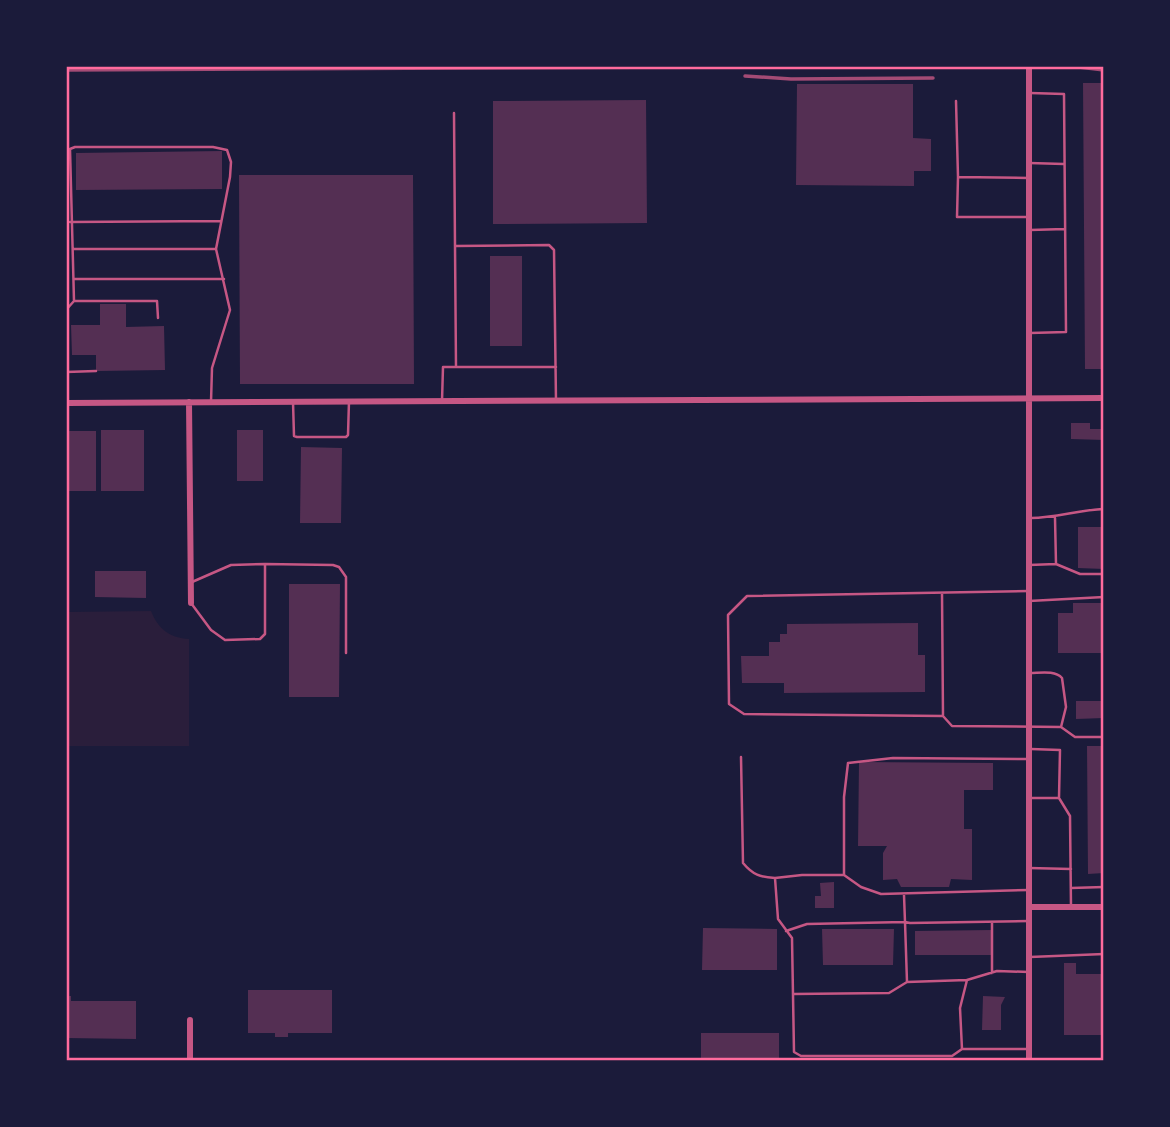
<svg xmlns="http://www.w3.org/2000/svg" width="1170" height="1127" font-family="'Exo 2',sans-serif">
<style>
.green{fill:#2a1e3b}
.building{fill:#542f53}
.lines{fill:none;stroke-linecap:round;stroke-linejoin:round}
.service{stroke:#c65784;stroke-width:2.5}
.minor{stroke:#c65784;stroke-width:6}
.rail{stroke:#a44b75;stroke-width:3.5}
.neatline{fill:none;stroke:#ff6b9d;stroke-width:2.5}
</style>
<rect width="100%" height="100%" fill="#1b1b3a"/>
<path class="green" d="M151 611C158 629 170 638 189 639V746H67V612Z"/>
<path class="building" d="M1083 83H1104V369H1085Z
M797 84H913V138L931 139V171H914V186L796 185Z
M646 100 647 223 493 224V101Z
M222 151V189L76 190V153Z
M239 175H413L414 384H240Z
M490 256H522V346H490Z
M100 304H126V327L164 326 165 370 96 371V355H72L71 325H100Z
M1071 423H1090V429H1104V440L1071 439Z
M101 430H144V491H101Z
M237 430H263V481H237Z
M66 431H96V491H66Z
M301 447 342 448 341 523H300Z
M1078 527H1104V569L1078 568Z
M95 571H146V598L95 597Z
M289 584H340L339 697H289Z
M1073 603H1104V653H1058V613H1073Z
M918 623V655H925V692L784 693V683H742L741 656H769V642H780V634H787V624Z
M1076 701H1104V718L1076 719Z
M1087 746H1104V873L1088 874Z
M859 762 993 763V790H964V829H972V880L951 879 949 887H901L897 879 883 880V853L887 846H858Z
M834 882V908H815V896H821L820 883Z
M703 928 777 929V970H702Z
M822 929H894L893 965H823Z
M992 930V955H915V931Z
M1064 963H1076V974H1104V1035H1064Z
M248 990H332V1033H288V1037H275V1033H248Z
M66 996H71V1001H136V1039L66 1038Z
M983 996 1005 997 1001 1005V1030H982Z
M701 1033H779V1060H701Z"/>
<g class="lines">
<path class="service" d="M956 101 958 177 1029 178
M454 113 455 246 549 245 554 250 556 401
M1029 163 1064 164
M958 177 957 217H1029
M70 222 221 221
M1030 230 1065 229
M455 246 456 367
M74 249H216
M74 279H224
M74 301H157L158 318
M66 310 74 301 70 149 75 147H213L227 150 231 162 230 177 216 249 230 310 212 368 211 402
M1030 333 1066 332 1064 94 1030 93
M66 372 96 371
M442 401 443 367H556
M293 402 294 436 297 437H346L348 435 349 401
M1031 518C1056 518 1078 510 1104 509
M1055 518 1056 564
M265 564 333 565 339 567 346 577V653
M1029 565 1056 564 1080 574H1104
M1029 591 747 596 728 615 729 704 744 714 943 716 952 726 1061 727 1066 707 1062 678C1055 670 1040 673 1030 673
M942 593 943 716
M1029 601 1104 597
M191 603 211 630 225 640 260 639 265 634V564L231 565 192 582
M1061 727 1075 737H1104
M1031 749 1060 750 1059 798
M741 757 743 863C753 875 760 877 775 878L778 919 792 938 794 1052 801 1056H952L962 1049H1029
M1031 798H1059L1070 816 1071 907
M1029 868 1071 869
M844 875V797L848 763 893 758 1029 759
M775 878 802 875H844L861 887 881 894 1029 890
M1071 888 1104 887
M904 895 905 922 910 923 1029 921
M992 923V973
M786 931 807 924 905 922 907 982
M1030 957 1104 954
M793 994 889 993 907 982 967 980
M962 1049 960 1008 967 980 997 971 1029 972"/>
<path class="minor" d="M189 402 191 603
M66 403 1104 398
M1029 907H1104
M190 1020V1060
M1029 1060V66"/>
<path class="rail" d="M1070 66 1104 70
M66 70 894 66
M745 76 791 79 933 78"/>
</g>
<rect width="1170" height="1127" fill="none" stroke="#1b1b3a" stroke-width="136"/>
<rect x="68" y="68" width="1034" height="991" class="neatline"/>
</svg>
